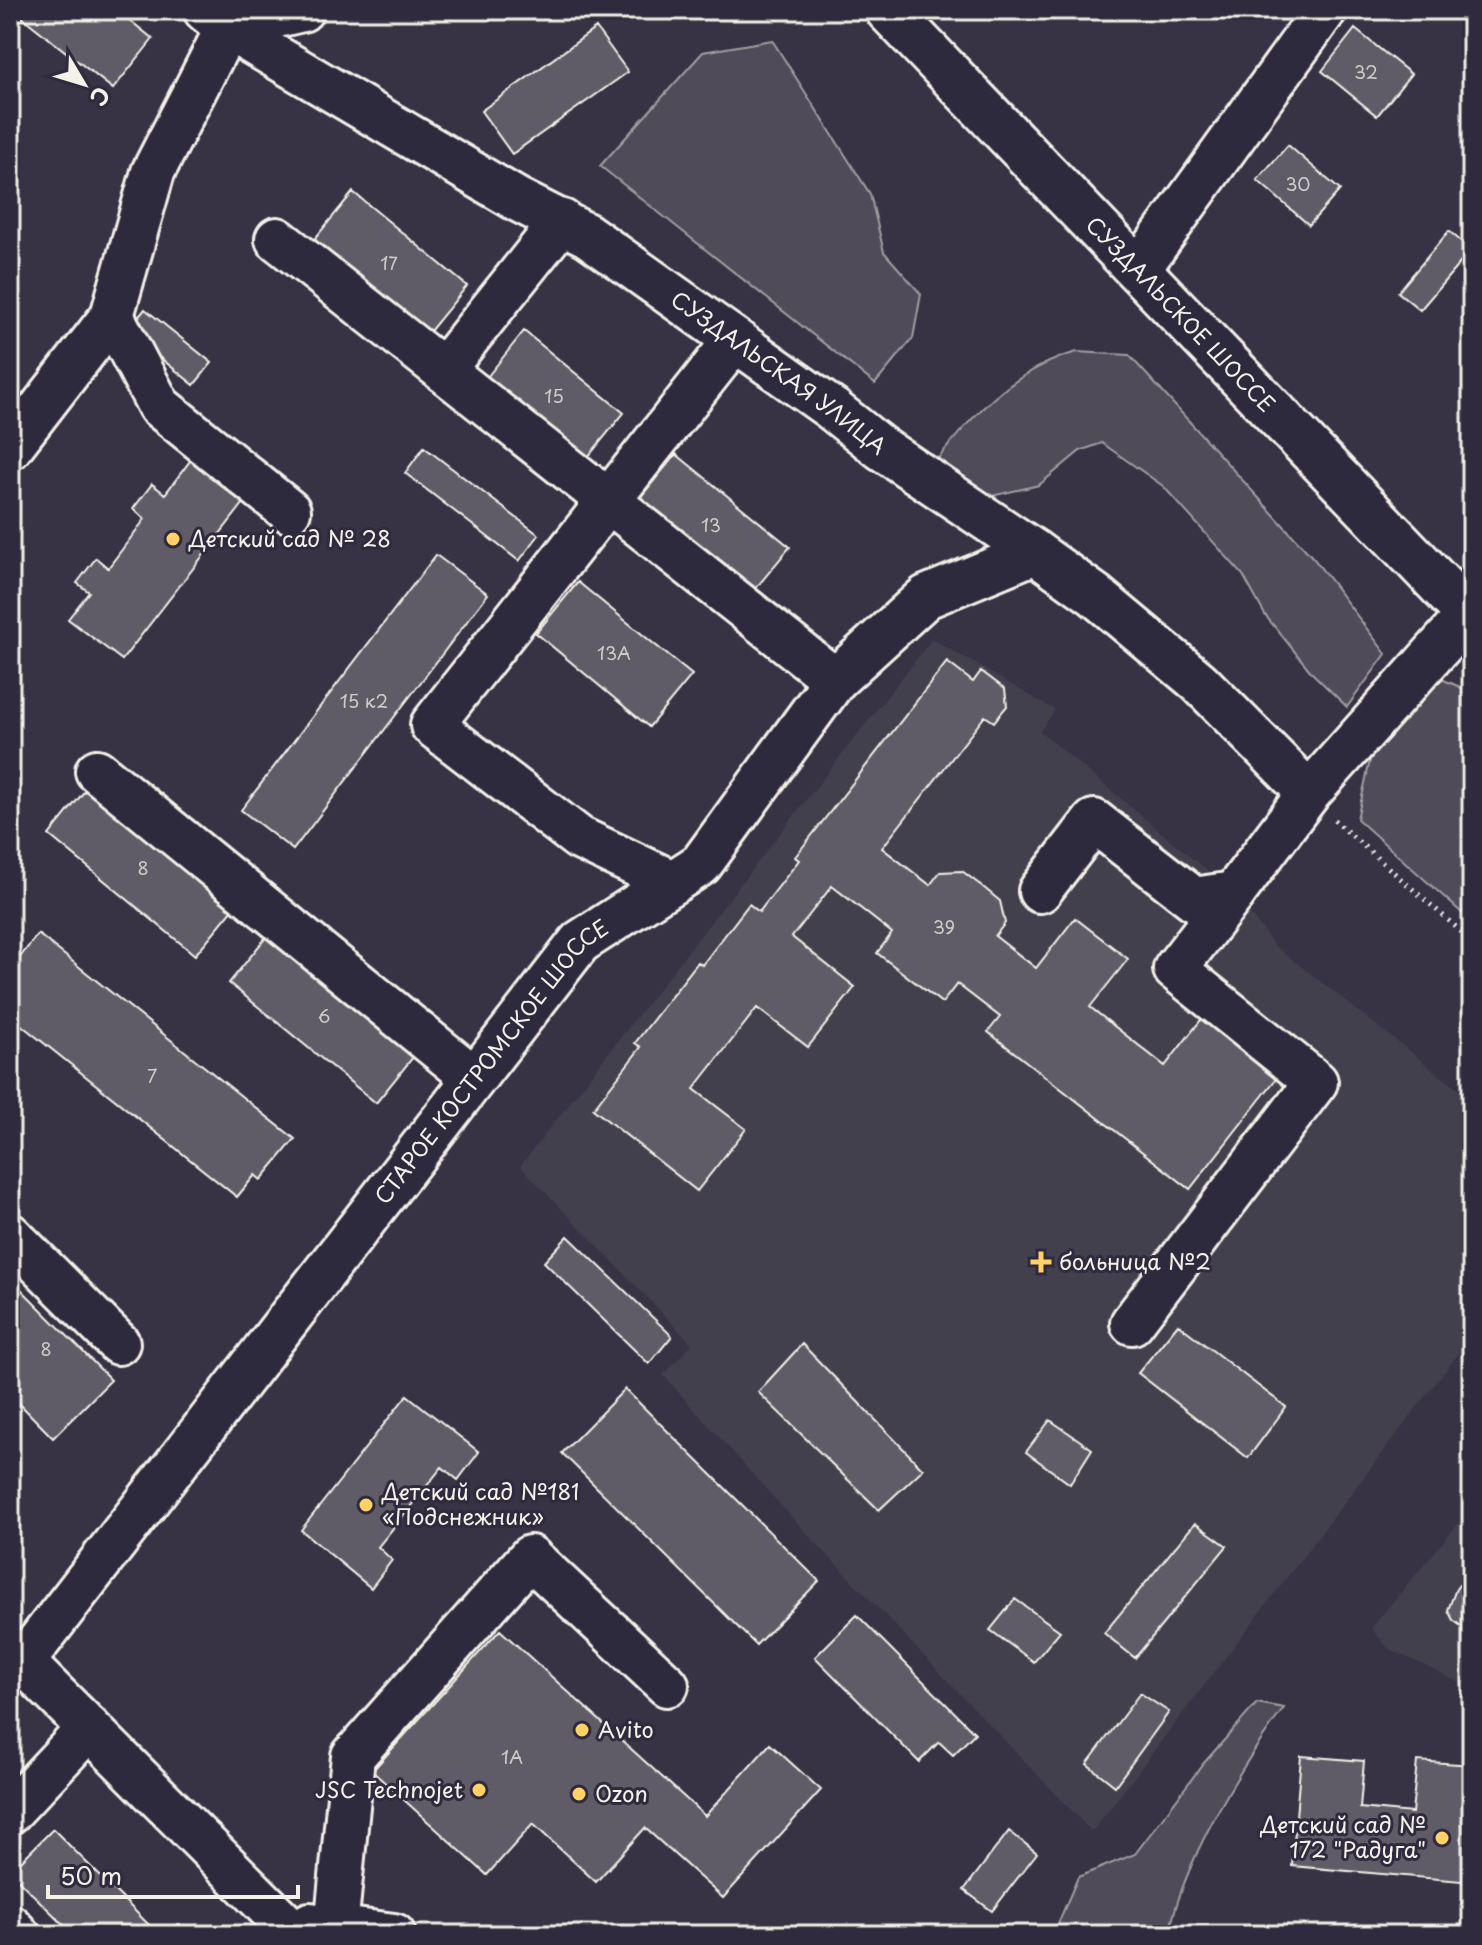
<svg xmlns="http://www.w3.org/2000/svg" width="1482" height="1945" font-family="'Playpen Sans',sans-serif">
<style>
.built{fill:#433f4e}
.green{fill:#504b59;stroke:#a29ea0;stroke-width:2}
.building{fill:#5f5c67;stroke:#f4f1e8;stroke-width:2}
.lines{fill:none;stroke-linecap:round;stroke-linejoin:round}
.minor-casing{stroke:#f4f1e8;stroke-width:48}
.major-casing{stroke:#f4f1e8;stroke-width:50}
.path{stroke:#f4f1e8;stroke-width:5;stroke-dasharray:2 6;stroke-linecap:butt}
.minor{stroke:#2f2a3d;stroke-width:42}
.major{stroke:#2f2a3d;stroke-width:44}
.poi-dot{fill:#ffd166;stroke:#2f2a3d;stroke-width:3}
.labels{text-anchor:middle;stroke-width:6;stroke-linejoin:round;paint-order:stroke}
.number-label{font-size:18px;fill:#cfccc8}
.street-label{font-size:22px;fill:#f4f1e8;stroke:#2f2a3d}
.poi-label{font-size:22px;fill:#f4f1e8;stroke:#2f2a3d;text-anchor:start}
</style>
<rect width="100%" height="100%" fill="#373244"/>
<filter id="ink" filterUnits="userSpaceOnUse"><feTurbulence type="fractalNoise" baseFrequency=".0125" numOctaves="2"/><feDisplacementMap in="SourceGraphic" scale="16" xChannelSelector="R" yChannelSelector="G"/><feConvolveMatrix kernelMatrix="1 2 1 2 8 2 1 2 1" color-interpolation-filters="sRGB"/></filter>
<g filter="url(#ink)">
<path class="built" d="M932 639 1055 710 1040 731 1234 893 1274 945 1472 1100V1336L1092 1832 792 1518 663 1375 692 1344 520 1166Z
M1472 1507V1689L1388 1648 1371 1628Z"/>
<path class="green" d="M772 40 870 194 884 252 921 294 913 338 875 384 600 166 703 52Z
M1077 352 1129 355 1314 559 1386 654 1347 707 1312 673 1265 615 1243 575 1163 486 1102 443 1080 451 1039 485 975 500 929 470C969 418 1012 370 1077 352Z
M1439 678 1472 692V922L1357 819 1373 747Z
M1257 1703 1284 1708C1240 1767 1183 1862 1169 1935H1053L1078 1877 1135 1854 1203 1764Z"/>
<path class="building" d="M13 10H117L153 39 113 89Z
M596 28 628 72 512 154 481 111Z
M1355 29 1411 74 1377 116 1322 71Z
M1288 145 1340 190 1309 225 1257 180Z
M353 192 467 286 426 336 312 242Z
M1449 231 1471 250 1420 310 1398 292Z
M145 309 212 363 194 385 127 331Z
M524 331 624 413 583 463 484 381Z
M424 447 539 535 519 561 405 473Z
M196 453 250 495 122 660 68 619 89 592 77 583 96 558 108 568 145 519 133 509 152 484 165 494Z
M676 454 790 547 747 599 633 506Z
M436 555 488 594 293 850 241 810Z
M578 582 692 675 649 727 536 633Z
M947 662 973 682 981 671 1005 689 1007 706 994 722 985 716 882 848 930 885 940 872 962 871 983 887 1000 901 1005 923 995 936 1036 968 1075 918 1128 959 1090 1007 1165 1066 1204 1016 1279 1075 1190 1189 988 1032 1000 1017 957 984 942 1003 877 953 892 933 832 886 792 937 855 987 808 1047 757 1008 694 1089 746 1129 697 1191 593 1109 641 1047 635 1043 698 962 702 965 749 904 759 912 799 860 795 857Z
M91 783 238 903 195 955 49 835Z
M271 931 418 1051 376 1103 229 983Z
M38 934 295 1139 261 1180 255 1175 237 1197 10 1016V970Z
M568 1236 672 1336 649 1364 544 1262Z
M10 1278 111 1380 53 1438 10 1394Z
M1178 1324 1286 1407 1248 1458 1138 1373Z
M802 1344 923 1469 879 1510 758 1392Z
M625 1389 819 1581 756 1645 562 1453Z
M407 1395 479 1452 458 1480 442 1467 378 1547 392 1560 371 1588 301 1530Z
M1050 1420 1092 1449 1070 1484 1026 1452Z
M1195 1523 1227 1546 1135 1658 1104 1633Z
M1472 1569V1634L1453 1620 1448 1610 1456 1589Z
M1015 1599 1060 1631 1034 1662 990 1630Z
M857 1615 975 1733 953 1755 939 1742 919 1762 815 1657Z
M500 1630 705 1816 770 1744 821 1790 723 1898 645 1828 596 1882 533 1824 487 1875 372 1771Z
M1140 1693 1169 1712 1115 1786 1087 1764Z
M1301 1756 1364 1761 1360 1808 1412 1813 1417 1761 1472 1765V1882L1292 1866Z
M53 1829 159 1935H74L10 1872Z
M1009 1831 1037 1853 992 1911 964 1890Z"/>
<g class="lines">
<g class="minor-casing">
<g id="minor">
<path id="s1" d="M205 10 227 28 518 200 587 235 832 409 881 448 1035 552 1095 595 1199 682 1309 793"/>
<path d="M562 221 443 370 835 680"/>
<path d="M277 239 443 370"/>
<path d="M1138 270 1325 10"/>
<path d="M112 316 159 406 289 511"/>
<path d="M10 448 112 316 153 172 227 28 302 10"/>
<path d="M97 771 474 1078"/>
<path d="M672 882 579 838 432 725 735 340"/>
<path d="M1040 891 1094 821 1194 899 1234 893 1309 793 1472 611"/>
<path d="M10 1235 118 1343"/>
<path d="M1132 1323 1316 1082 1175 969 1234 893"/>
<path d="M10 1649 296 1935"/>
<path id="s2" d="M23 1662 580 942 701 864 835 680 926 597 1035 552"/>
<path d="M10 1812 89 1728"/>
<path d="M310 1924 394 1935"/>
<path d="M10 1926 18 1935"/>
<path d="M336 1928 353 1756 530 1557 667 1685"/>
</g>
</g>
<g class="major-casing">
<g id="major">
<path id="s3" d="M888 10 1472 618"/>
</g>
</g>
<path class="path" d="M1334 820 1472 941"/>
<use href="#minor" class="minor"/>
<use href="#major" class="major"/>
</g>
</g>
<g class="poi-dot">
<circle cx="173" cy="539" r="8"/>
<path d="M1037 1250h8v8h8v8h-8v8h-8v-8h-8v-8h8z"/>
<circle cx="366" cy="1505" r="8"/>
<circle cx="582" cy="1730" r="8"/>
<circle cx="479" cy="1790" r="8"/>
<circle cx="579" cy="1794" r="8"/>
<circle cx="1442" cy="1838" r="8"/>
</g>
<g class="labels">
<g class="number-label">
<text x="1366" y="79">32</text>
<text x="1298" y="191">30</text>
<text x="389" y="270">17</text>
<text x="554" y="403">15</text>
<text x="711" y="532">13</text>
<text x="614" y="660">13А</text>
<text x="364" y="708">15 к2</text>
<text x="143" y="875">8</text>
<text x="944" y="934">39</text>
<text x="324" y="1023">6</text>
<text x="152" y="1083">7</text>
<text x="46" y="1356">8</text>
<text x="512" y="1764">1А</text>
</g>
<g class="street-label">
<text dy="8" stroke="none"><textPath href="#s3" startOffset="422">СУЗДАЛЬСКОЕ ШОССЕ</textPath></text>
<text dy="8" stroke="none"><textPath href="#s1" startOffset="680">СУЗДАЛЬСКАЯ УЛИЦА</textPath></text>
<text dy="8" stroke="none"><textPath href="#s2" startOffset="762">СТАРОЕ КОСТРОМСКОЕ ШОССЕ</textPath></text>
</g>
<g class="poi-label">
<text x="189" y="547">Детский сад № 28</text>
<text x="1059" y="1270">больница №2</text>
<text x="382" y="1500">Детский сад №181<tspan x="382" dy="25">«Подснежник»</tspan></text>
<text x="598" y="1738">Avito</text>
<text x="463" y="1798" text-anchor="end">JSC Technojet</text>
<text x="595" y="1802">Ozon</text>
<text x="1426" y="1833" text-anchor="end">Детский сад №<tspan x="1426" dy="25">172 "Радуга"</tspan></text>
</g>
</g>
<rect width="1482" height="1945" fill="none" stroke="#2f2a3d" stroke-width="40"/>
<rect x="20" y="20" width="1442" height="1905" fill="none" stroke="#f4f1e8" stroke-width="3" filter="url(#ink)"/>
<g transform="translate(84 84) rotate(128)" stroke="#2f2a3d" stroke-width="6" paint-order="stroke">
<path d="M0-6L14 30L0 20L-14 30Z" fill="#f4f1e8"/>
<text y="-12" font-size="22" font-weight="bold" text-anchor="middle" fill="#f4f1e8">С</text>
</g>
<path d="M48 1885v12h250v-12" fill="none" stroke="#f4f1e8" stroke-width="4"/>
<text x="60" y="1885" font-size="24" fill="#f4f1e8" stroke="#2f2a3d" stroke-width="6" paint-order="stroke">50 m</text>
</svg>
